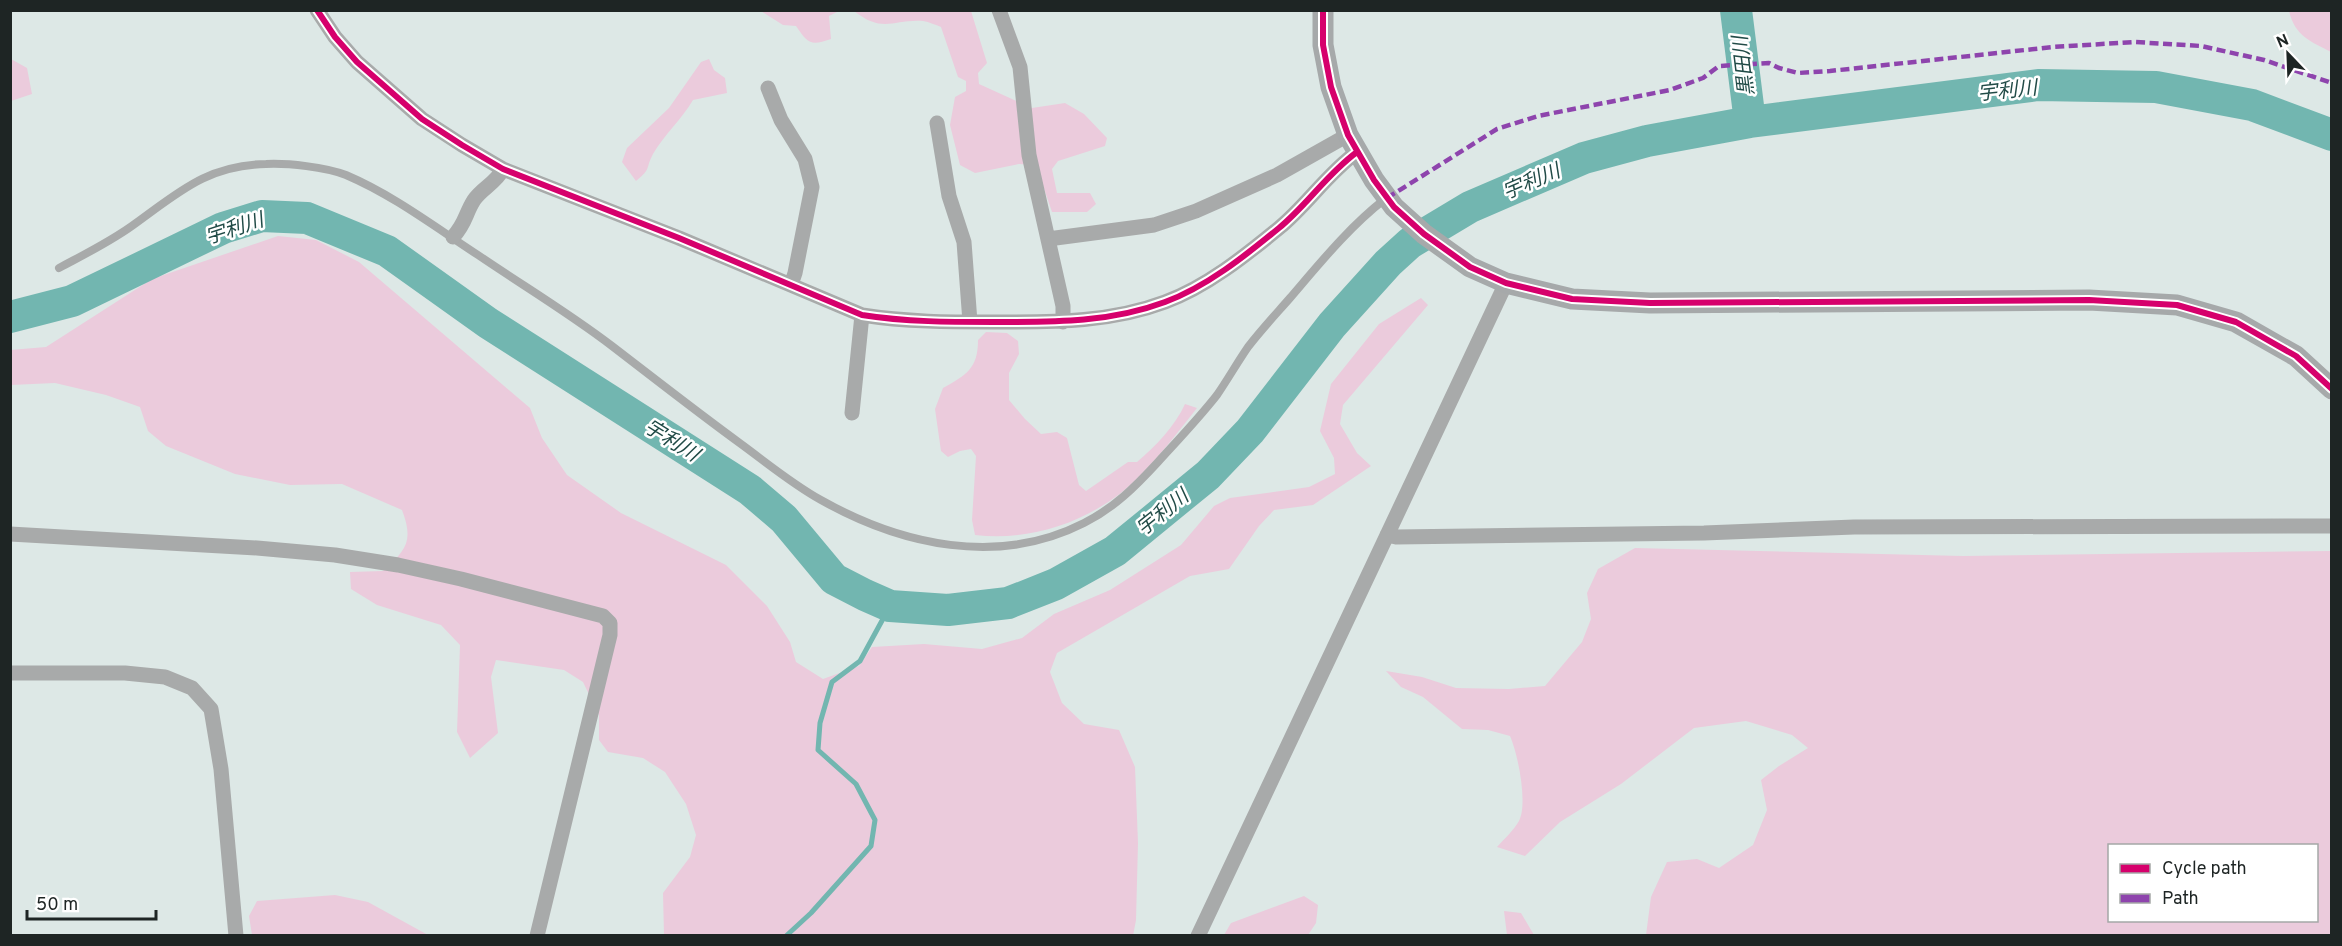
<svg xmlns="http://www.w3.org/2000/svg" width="2342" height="946" font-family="Overpass,'Noto Sans JP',sans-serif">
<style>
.green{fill:#ebcbdc;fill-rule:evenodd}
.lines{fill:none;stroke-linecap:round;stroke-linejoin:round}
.stream{stroke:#72b6b0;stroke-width:5}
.river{stroke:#72b6b0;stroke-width:32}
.lane{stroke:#a8aaaa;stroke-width:8}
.street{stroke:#a8aaaa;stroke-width:15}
.secondary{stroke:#a6a9aa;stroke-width:21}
.quiet{stroke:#8e44ad;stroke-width:4.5;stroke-dasharray:9 4.5;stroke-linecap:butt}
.cycleway-casing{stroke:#fff;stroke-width:10}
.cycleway{stroke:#d6006c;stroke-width:6}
.labels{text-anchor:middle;stroke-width:5;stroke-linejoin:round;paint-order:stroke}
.water-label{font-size:20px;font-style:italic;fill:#214b47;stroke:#fff}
</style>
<rect width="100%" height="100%" fill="#dde8e6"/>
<path class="green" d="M761 11H839L829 16 831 39C811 46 808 44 796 26L783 25Z
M854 11H971L987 63 978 73 979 84 1032 108 1065 103 1084 114 1107 138 1105 146 1058 161 1052 169 1057 193H1090L1096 204 1087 212H1052L1036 165 1019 164 975 173 960 165 950 125 955 97 966 91V81L958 77 941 27C936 25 929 22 923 21 893 19 883 34 854 11Z
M2289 11H2331V52C2310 41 2295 36 2289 11Z
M11 59 27 68 32 94 11 101Z
M709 59 714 70 725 78 727 93 693 100C682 119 664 135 653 154 645 169 652 168 636 181L622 162 627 148 669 108 701 62Z
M278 236 316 240 359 262 530 408 542 438 567 475 621 513 726 565 767 606 790 642 796 662 823 679 859 666 872 647 924 644 982 649 1022 638 1054 614 1110 590 1181 545 1214 506 1230 498 1309 487 1335 474 1334 458 1320 431 1331 384 1379 324 1421 298 1428 305 1343 405 1340 424 1357 453 1371 466 1313 505 1274 510 1259 526 1229 569 1190 576 1057 653 1050 672 1062 703 1084 724 1119 730 1135 767 1138 843 1136 920 1133 936 664 935 663 893 690 857 696 835 686 804 665 772 643 758 608 752 599 740V715L583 682 564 670 496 660 491 677 498 733 470 758 457 732 460 645 441 625 377 605 351 589 350 572 383 571C406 550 414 542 402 510L342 484 290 485 235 474 166 446 148 431 140 407 106 395 55 383 11 385 10 350 46 347 152 279Z
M986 332 1007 333 1018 341 1019 354 1009 373V400L1025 419 1041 434 1057 432 1067 438 1079 485 1086 491 1128 462H1137C1156 446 1175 426 1185 404L1197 408C1175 436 1149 470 1121 493 1079 525 1027 541 975 535L972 520 976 456 971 449 960 451 948 457 941 451 935 409 943 388C966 375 978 369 978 340Z
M1635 548 1963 556 2331 551V935H1646L1651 897 1667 862 1697 859 1719 868 1753 845 1767 810 1761 780 1779 766 1808 748 1792 735 1746 721 1694 728 1621 784 1560 822 1525 856 1497 847C1504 839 1514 830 1519 821 1528 804 1518 754 1510 736L1488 730 1462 729 1423 697 1401 687 1386 671 1422 677 1456 688 1509 689 1545 686 1582 642 1591 619 1587 593 1598 569ZM2110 846H2316V920H2110Z
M335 895 368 902 428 935H252L249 916 257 901Z
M1304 896 1318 905 1316 923 1308 935H1224L1231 923Z
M1504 911 1521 913 1534 935H1507Z"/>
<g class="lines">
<path class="stream" d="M786 936 811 913 871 846 875 820 856 784 818 750 820 723 832 682 860 661 890 606"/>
<path class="river" d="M1736 10 1750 122
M10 317 72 301 223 228 262 216 307 218 387 251 488 323 750 490 784 519 834 579 865 595 890 606 948 610 1008 603 1056 584 1115 551 1208 475 1250 431 1332 325 1388 263 1410 243 1470 207 1584 158 1647 141 1750 122 2038 85 2156 87 2252 105 2332 135"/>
<path class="lane" d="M59 268C85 254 112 241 136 223 179 192 208 165 266 164 288 163 325 167 346 175 393 195 435 227 478 255 522 285 569 313 612 346 655 379 697 412 741 444 767 463 792 484 821 500 901 545 998 567 1084 523 1114 508 1135 487 1158 462 1178 440 1199 418 1217 395 1228 379 1237 363 1248 347 1261 330 1276 314 1290 298 1320 263 1349 227 1385 199"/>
<path class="street" d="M317 10 335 37 357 62 422 119 462 145 503 169 679 238 862 315C906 322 950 322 994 322 1052 322 1109 323 1165 302 1206 287 1245 256 1279 228 1307 205 1327 174 1357 152
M999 10 1020 67 1029 155 1063 306V322
M768 88 781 120 805 159 812 187 795 273 791 285
M937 123 949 196 964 242 970 322
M453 237C466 223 465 214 474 200 482 188 496 183 503 169
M1048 239 1154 225 1196 211 1277 175 1348 135
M852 413 862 315
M10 534 257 548 335 555 398 565 461 579 603 616 610 623V635L537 936
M1387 535 1396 537 1704 533 1854 527 2332 526
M10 673H125L165 677 192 688 211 709 221 769 236 936
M1198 936 1506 283"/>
<path class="secondary" d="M1323 10V45L1331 87 1348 135 1374 180 1394 207 1424 234 1470 267 1506 283 1572 299 1650 303 2089 300 2177 305 2236 322 2296 356 2332 389"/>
<path class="quiet" d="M1387 198 1497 129 1538 116 1670 90 1703 78 1719 66 1769 63 1779 68 1798 73 1830 71 2053 47 2135 42 2201 46 2264 60 2332 83"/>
<g class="cycleway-casing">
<path id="cycleway" d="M317 10 335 37 357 62 422 119 462 145 503 169 679 238 862 315C906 322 950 322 994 322 1052 322 1109 323 1165 302 1206 287 1245 256 1279 228 1307 205 1327 174 1357 152
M1323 10V45L1331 87 1348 135 1374 180 1394 207 1424 234 1470 267 1506 283 1572 299 1650 303 2089 300 2177 305 2236 322 2296 356 2332 389"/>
</g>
<use href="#cycleway" class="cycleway"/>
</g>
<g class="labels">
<g class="water-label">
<text transform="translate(1743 66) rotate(-97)" y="7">黒田川</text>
<text transform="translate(2007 90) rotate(-6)" y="7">宇利川</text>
<text transform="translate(1531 181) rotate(-23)" y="7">宇利川</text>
<text transform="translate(234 228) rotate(-18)" y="7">宇利川</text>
<text transform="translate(672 440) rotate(32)" y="7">宇利川</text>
<text transform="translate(1162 512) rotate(-39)" y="7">宇利川</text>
</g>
</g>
<rect width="2342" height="946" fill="none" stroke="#1e2524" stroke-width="24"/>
<rect x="2108" y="844" width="210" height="78" fill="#ffffff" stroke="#a5a8a7" stroke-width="1.5"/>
<rect x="2120" y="864" width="30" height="9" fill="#d6006c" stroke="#a5a8a7" stroke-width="1.5"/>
<text x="2162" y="874" font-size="18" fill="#1e2524">Cycle path</text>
<rect x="2120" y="894" width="30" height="9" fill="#8e44ad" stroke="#a5a8a7" stroke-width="1.5"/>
<text x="2162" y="904" font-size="18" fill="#1e2524">Path</text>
<g transform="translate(2288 54) rotate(337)" stroke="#ffffff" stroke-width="4.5" paint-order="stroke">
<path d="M0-4.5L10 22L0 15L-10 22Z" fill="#1e2524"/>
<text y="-9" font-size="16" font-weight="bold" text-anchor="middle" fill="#1e2524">N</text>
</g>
<path d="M27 910v9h129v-9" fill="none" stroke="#1e2524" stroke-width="3"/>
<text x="36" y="910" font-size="18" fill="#1e2524" stroke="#ffffff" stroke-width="4.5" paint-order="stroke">50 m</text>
</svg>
